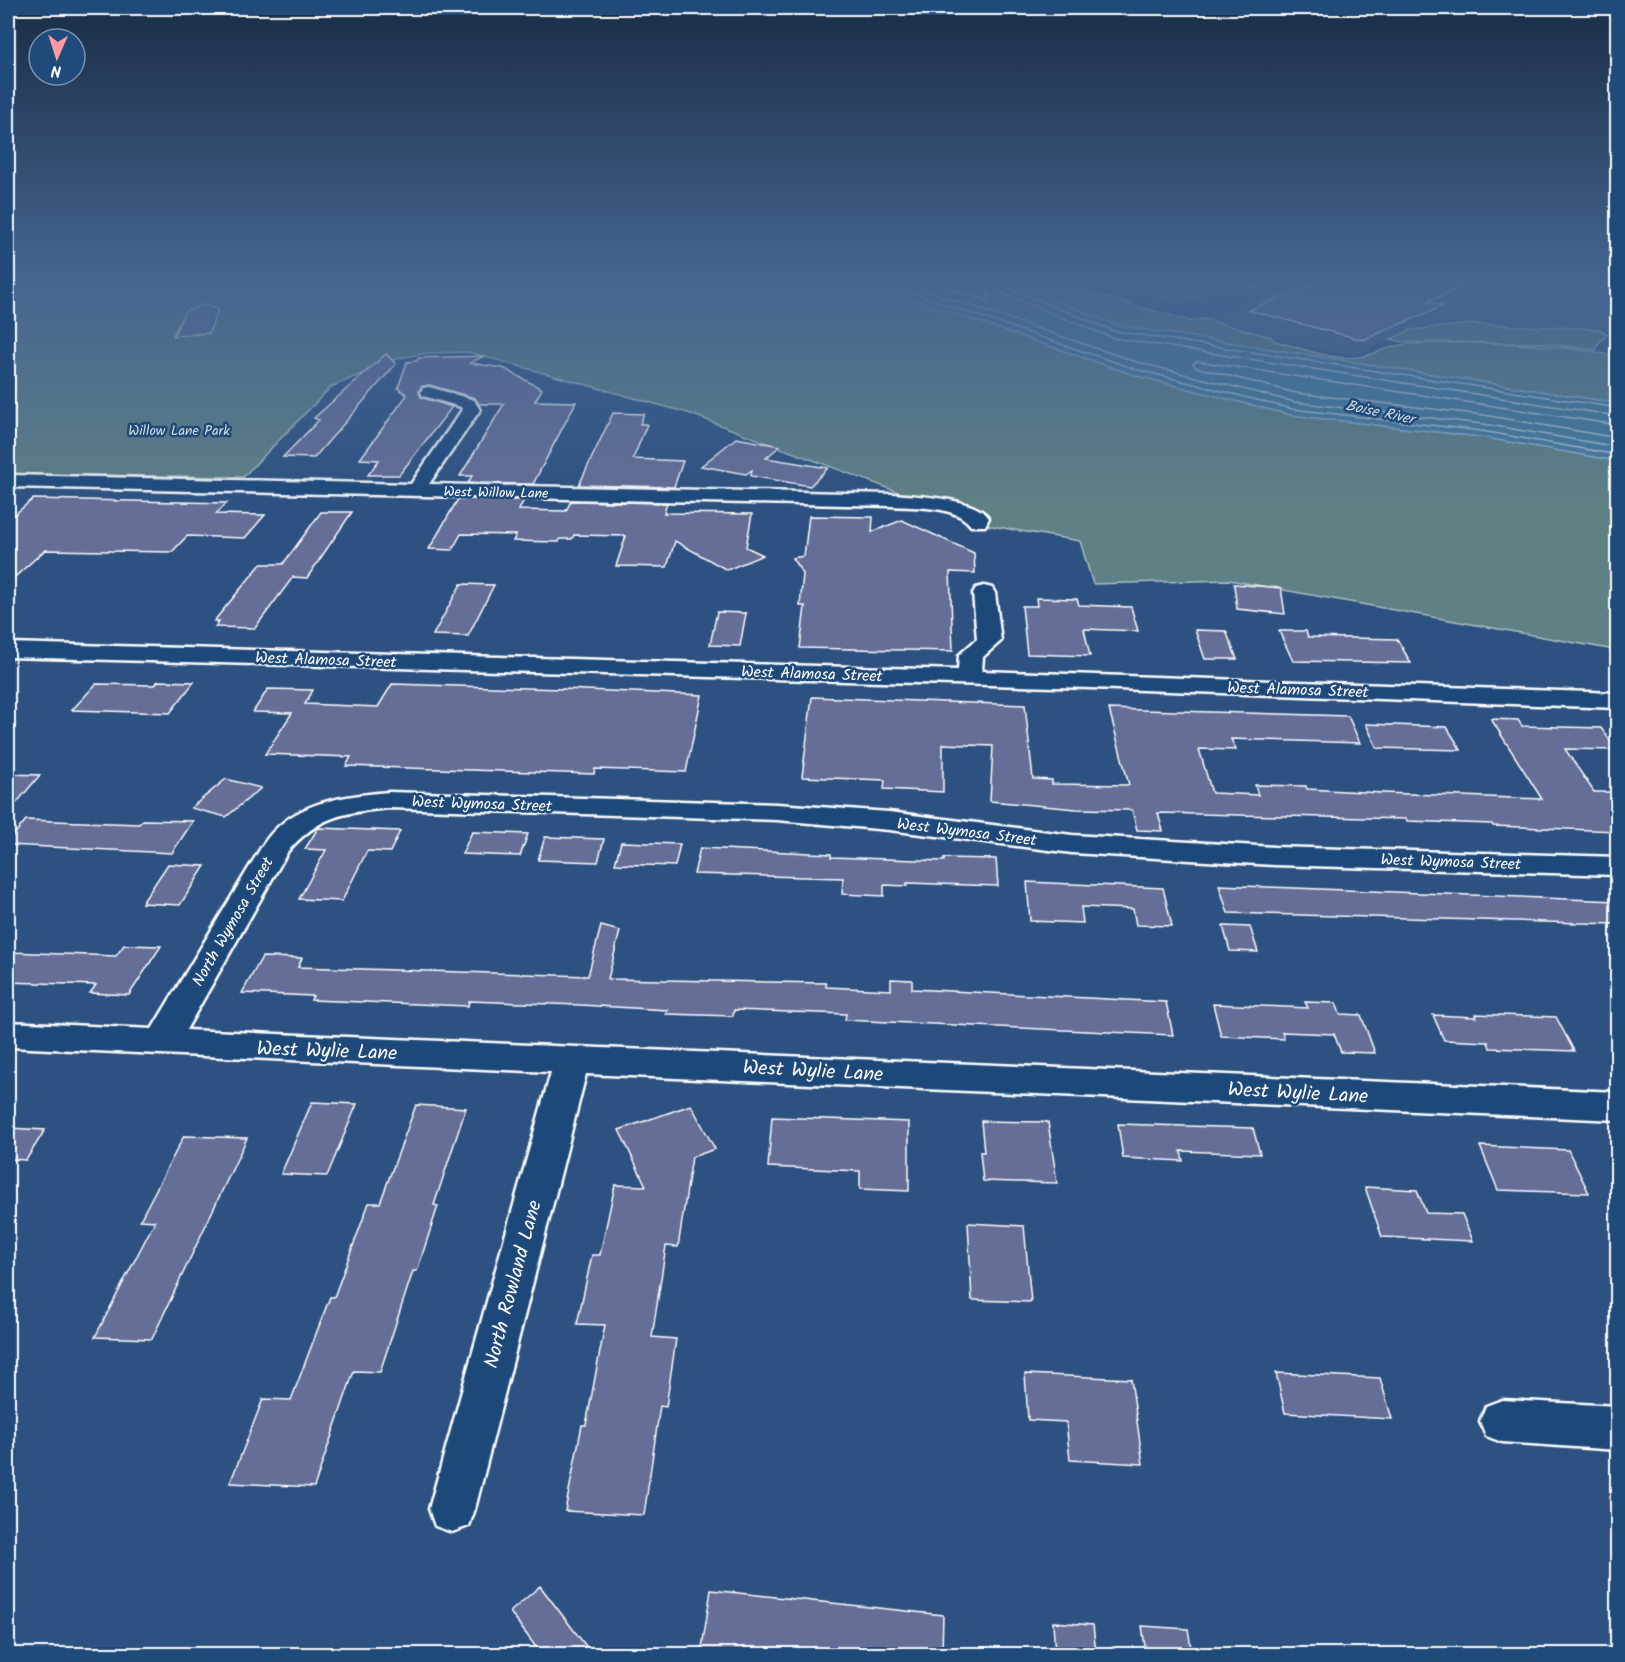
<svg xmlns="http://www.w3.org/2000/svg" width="1625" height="1662" font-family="Kalam,sans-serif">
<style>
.built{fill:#425d89}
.green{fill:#5f8084;stroke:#afc0c2;stroke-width:1.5}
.water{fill:#427b9c;stroke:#8eb0c4;stroke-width:1.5}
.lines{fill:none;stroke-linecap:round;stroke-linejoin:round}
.shore{stroke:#b3cad7;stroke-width:1.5}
.building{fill:#656e97;stroke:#fff;stroke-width:1.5}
.minor-casing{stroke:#fff;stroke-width:5}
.minor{fill:#1f4a7a;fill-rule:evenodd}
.labels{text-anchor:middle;stroke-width:5;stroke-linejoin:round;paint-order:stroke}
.far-park-label{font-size:14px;fill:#d7dfe0;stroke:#1f4a7a}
.far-street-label{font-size:14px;fill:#fff;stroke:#1f4a7a}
.far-water-label{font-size:15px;font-style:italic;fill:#d0dee6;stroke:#1f4a7a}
.street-label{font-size:16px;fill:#fff;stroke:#1f4a7a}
.near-street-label{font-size:20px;fill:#fff;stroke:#1f4a7a}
</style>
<rect width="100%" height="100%" fill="#2d5180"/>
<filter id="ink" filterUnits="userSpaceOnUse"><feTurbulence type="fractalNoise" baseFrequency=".0167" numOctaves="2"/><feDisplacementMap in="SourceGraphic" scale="12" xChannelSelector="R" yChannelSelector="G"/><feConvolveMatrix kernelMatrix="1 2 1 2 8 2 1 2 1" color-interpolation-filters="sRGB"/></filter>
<g filter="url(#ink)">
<path class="built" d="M1058 278H1261L1182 304Z
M1316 278H1617V329L1411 330 1356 355 1318 350 1204 319Z"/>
<path class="green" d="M8 278H851L1134 375 1291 415 1481 437 1617 461V659L1609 649 1229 580 1093 584 1080 541 986 525 688 413 468 352 428 353 399 358 331 387 243 477 8 474Z
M999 278H1035L1190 321 1204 319 1271 337 1275 341C1302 348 1337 363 1365 356 1380 352 1392 345 1408 344 1478 341 1549 342 1617 356V403L1115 325Z
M1472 324 1599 329 1608 334 1599 343 1596 350 1543 343 1404 342 1391 339 1411 330Z"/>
<path class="water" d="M851 278H999L1116 325 1617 403V461L1481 437 1291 415 1134 375Z"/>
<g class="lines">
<path class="shore" d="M867 278 1135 369 1292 409 1482 431 1618 455
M888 278 1137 362 1294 402 1483 424 1618 447
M917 278 988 301 990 297 984 287 983 278
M992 278 994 287 1001 293 1113 338 1618 416
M1000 278 1004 286 1114 331 1618 408
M1618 425 1196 361 1193 364 1195 367 1296 393 1484 415 1618 438"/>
</g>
<path class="building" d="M1332 278H1483L1427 302 1443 306 1363 340 1248 310Z
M204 305 218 309 209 333 173 336 185 311Z
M386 354 396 364 314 458 283 457 319 420 314 418Z
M484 356 470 363 503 368 542 389 535 401 576 402 533 484 468 483 472 476H460L504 404H479L475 398 429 385 421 387 419 391 421 397 452 407 399 475H368L379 460 360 459 407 395 398 388 407 362 417 361 418 358Z
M613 413 644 414 640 424H647L633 459 683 461 674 487 579 485Z
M736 438 780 446 766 458 828 468 810 486 751 476 752 470 746 474 701 466Z
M33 499 227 503 216 514 265 515 245 538 187 536 172 552 45 550 8 583V520Z
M458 499 524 500 519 510 566 511 571 501 667 503 664 513 752 514 746 547 763 555 727 570 675 541 667 567 616 566 626 536 574 535 572 539H560L559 542 513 541 516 535 461 534 452 550 429 549Z
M321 512H352L307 578 293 577 255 628 215 627 219 621H214L261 564H283Z
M809 516 873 517 872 532 902 520 974 553 975 573 950 572 953 651 800 648 805 606H800L803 574 792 558 804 556Z
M461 584 494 585 468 636 433 635Z
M1234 584 1281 588 1285 614 1237 609Z
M1036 598 1077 599 1079 605 1131 607 1138 631 1084 629 1090 656 1027 654 1022 606H1037Z
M717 612 746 613 740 646 710 645Z
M1195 630 1226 631 1237 659H1205Z
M1279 631H1306L1308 637 1397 639 1411 663 1293 661Z
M158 681 194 682 170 713 72 710 96 684 155 685Z
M392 684 562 689 702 695 686 772 595 769 594 774 346 766 351 757 265 754 292 713 253 712 268 689 313 690 305 704 378 707Z
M812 697 1025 705 1033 779 1052 780V784L1129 785 1109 709 1348 716 1360 743 1231 739 1236 750 1199 749 1212 793 1258 795 1255 785 1306 786 1307 789 1383 793 1542 799 1491 719 1518 720 1522 726 1601 728 1617 750 1565 749 1594 792H1617V831L1493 826 1492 824 1407 821 1406 819 1158 813 1163 831 1137 830 1132 810 1076 809 990 801 993 746 943 744V792L884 789 885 780 802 777Z
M1366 724 1447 727 1461 750 1377 748Z
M8 774 40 775 8 813Z
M226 779 261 788 226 817 191 808Z
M26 820 139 824 143 820 193 821 172 853 8 845V842Z
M318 828 400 831 390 852 367 851 342 901 299 899 326 850 305 849Z
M472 832 528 834 520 856 462 854Z
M545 837 604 839 598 862 538 860Z
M621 842 680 844 675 866 615 864Z
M700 848 831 854V857L944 861V858L996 859 998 886 907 883V886L884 885V896L842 894 843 878 694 874Z
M168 864 205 866 180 905 142 903Z
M1027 882 1163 888 1172 926 1136 925 1133 909 1081 907 1083 923 1030 921Z
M1219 885 1617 901V924L1228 913Z
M601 926 620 931 608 979 826 983V987L891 990V979L912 980V989L1166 1002 1173 1035 845 1020 846 1014 734 1010 733 1016 666 1014 667 1010 580 1005 469 1001 468 1006 311 1000 313 996 242 993 262 957 302 958 298 967 588 976Z
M1223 926 1250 927 1258 952 1230 951Z
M124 945 161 946 129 995 90 993 96 985 8 982V952L116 956Z
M1305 1002 1336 1003 1340 1014 1361 1015 1375 1053 1341 1052 1334 1034 1282 1032 1284 1039 1221 1036 1213 1004 1308 1008Z
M1475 1014 1556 1017 1574 1051 1490 1048 1488 1042 1444 1040 1433 1015 1476 1017Z
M312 1102 357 1104 327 1176 281 1174Z
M416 1105 466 1108 434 1205 438 1206 417 1271H413L380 1372 354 1371 314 1487 230 1483 263 1399 291 1400 330 1297H334L369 1203H380Z
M691 1105 715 1149 692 1157 678 1247 666 1246 652 1337 676 1339 666 1407 660 1406 644 1515 565 1511 582 1425H586L605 1325 577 1324 592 1255H600L615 1185 646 1186 619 1130Z
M772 1117 909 1122V1191L860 1189V1171L768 1167Z
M981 1121 1048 1122 1057 1183 983 1181 980 1152H984Z
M1118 1124 1253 1128 1260 1154 1181 1151 1183 1161 1123 1158Z
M8 1128 45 1130 26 1160 8 1159Z
M184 1136 247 1138 152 1339 95 1337 155 1221 140 1220Z
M1480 1146 1568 1150 1589 1193 1498 1190Z
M1365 1187 1417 1190 1426 1213 1462 1214 1473 1241 1382 1237Z
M968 1223 1024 1226 1031 1302 972 1300Z
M1276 1373 1380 1378 1392 1419 1285 1413Z
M1025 1374 1131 1379 1143 1464 1070 1460 1066 1422 1028 1420Z
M540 1586 592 1654H541L510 1612Z
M711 1590 943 1615 942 1654H701Z
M1053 1622 1093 1625 1096 1654H1055Z
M1142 1626 1188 1629 1192 1654H1146Z"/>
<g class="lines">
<g class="minor-casing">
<path id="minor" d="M1256 278H1299L1292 282 1251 285 1249 282 1251 279Z
M429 387 474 400 480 410 429 484 891 494C915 496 974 497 989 518L985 526H971C956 505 916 508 891 506L8 487V475L411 484 462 410 461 407 423 396 421 392 423 388Z
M984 586 992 588 995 593 1001 641 983 657 982 671 1618 693V708L1091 688 8 657V643L958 670 959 655 977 639 973 593 976 588Z
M389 792 777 804 889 812 1072 835 1274 847 1618 857V875L1274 865 1072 853 889 830 777 820 389 808C344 812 319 816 288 851L186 1030 1618 1092V1120L586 1074 475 1509 469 1526 452 1532 435 1526 429 1509 551 1072 8 1047V1022L152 1029 262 846C290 802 341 796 389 792Z
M1502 1400 1618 1406V1450L1502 1442 1486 1436 1480 1421 1486 1406Z"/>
</g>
<use href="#minor" class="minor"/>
</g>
</g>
<linearGradient id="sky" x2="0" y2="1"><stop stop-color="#192d46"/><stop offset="0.55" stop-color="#466591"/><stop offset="1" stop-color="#466591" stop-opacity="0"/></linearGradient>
<rect width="1625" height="510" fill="url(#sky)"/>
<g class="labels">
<g class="far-park-label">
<text x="179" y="435">Willow Lane Park</text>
</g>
<g class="far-street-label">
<text transform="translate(496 492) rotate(1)" y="5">West Willow Lane</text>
</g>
<g class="far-water-label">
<text transform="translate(1380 412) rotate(12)" y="5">Boise River</text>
</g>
<g class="street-label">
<text transform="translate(326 659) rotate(2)" y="6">West Alamosa Street</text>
<text transform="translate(812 673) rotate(2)" y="6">West Alamosa Street</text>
<text transform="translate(1298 689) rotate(2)" y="6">West Alamosa Street</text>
<text transform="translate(482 803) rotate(2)" y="6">West Wymosa Street</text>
<text transform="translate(967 831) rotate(7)" y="6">West Wymosa Street</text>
<text transform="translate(1451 861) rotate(2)" y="6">West Wymosa Street</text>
<text transform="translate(232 921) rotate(-60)" y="6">North Wymosa Street</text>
</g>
<g class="near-street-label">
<text transform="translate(327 1050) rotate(2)" y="7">West Wylie Lane</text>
<text transform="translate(813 1070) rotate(3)" y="7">West Wylie Lane</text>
<text transform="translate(1298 1092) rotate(3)" y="7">West Wylie Lane</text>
<text transform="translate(512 1284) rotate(-75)" y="7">North Rowland Lane</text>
</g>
</g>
<rect width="1625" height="1662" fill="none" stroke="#1f4a7a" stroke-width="30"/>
<rect x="15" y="15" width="1595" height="1632" fill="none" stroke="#fff" stroke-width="2" filter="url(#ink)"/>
<g transform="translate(57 57) rotate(183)"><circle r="28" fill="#1f4a7a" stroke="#7992af" stroke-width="1.5"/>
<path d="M0-4.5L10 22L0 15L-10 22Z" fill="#ff9aa2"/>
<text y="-9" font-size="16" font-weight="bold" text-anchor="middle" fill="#ffffff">N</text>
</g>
</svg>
